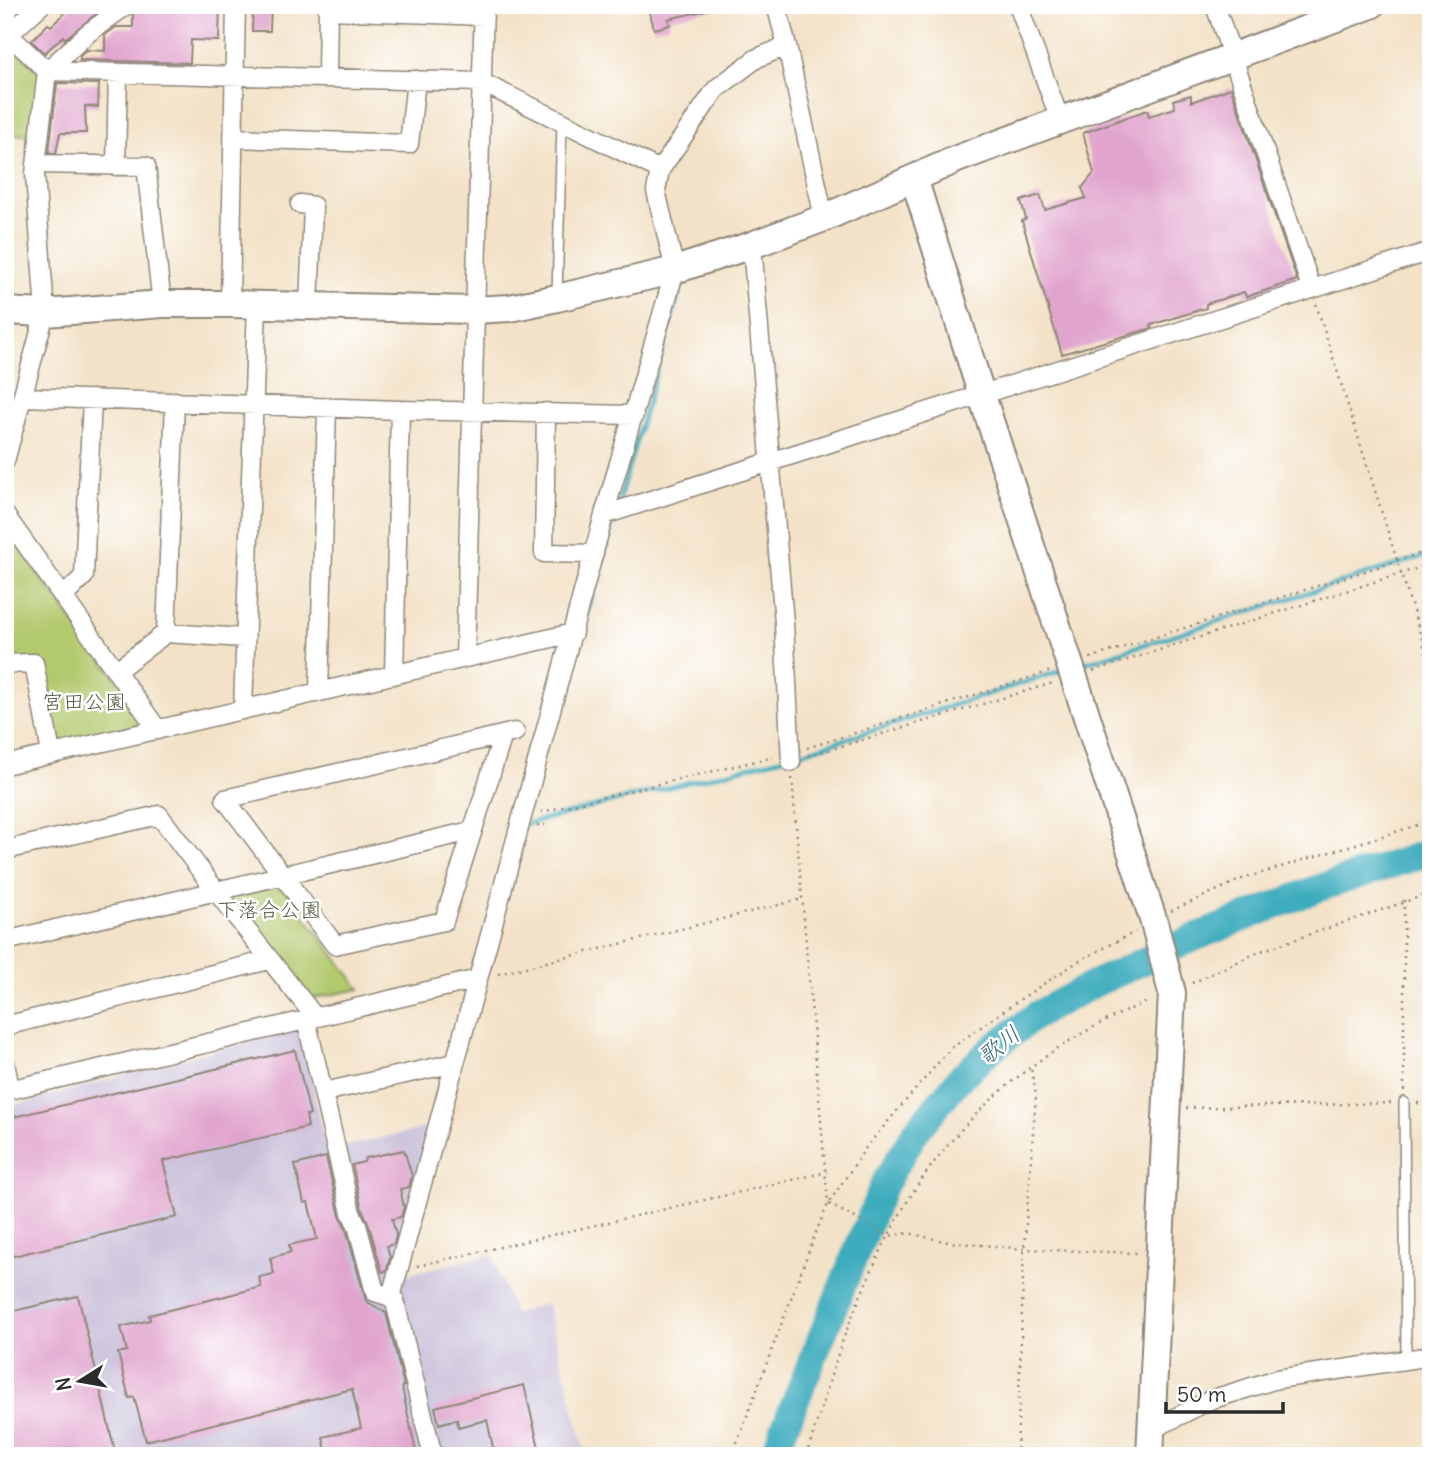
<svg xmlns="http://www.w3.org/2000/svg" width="1436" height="1461" font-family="Delius,'Klee One',sans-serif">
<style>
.industrial{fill:#c8bfd8}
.green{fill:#b3c96e;stroke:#6f7a4c;stroke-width:2}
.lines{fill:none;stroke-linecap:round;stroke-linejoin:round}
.stream{stroke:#3eacbd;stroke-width:4.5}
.river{stroke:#3eacbd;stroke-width:28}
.building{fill:#e1a4cd}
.lane-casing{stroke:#8f8679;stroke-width:12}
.street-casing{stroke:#8f8679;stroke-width:21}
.secondary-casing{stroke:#8f8679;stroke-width:30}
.path{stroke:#8f8679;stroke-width:2.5;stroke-dasharray:2 5;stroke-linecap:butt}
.lane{stroke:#fff;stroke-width:9}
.street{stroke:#fff;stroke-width:18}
.secondary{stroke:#fff;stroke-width:26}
.labels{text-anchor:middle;stroke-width:5;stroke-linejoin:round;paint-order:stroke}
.park-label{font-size:21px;fill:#545a3f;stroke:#fff}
.water-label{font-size:23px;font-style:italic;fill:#34656d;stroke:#fff}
</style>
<rect width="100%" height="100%" fill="#fff"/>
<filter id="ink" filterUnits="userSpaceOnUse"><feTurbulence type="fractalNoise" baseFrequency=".0143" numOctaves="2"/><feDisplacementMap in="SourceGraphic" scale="14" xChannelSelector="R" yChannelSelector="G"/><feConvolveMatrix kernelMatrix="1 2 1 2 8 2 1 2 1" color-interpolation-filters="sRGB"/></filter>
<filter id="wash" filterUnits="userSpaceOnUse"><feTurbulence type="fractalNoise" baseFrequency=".00686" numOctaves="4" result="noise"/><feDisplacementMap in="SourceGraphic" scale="28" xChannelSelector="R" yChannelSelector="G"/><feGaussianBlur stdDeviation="1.57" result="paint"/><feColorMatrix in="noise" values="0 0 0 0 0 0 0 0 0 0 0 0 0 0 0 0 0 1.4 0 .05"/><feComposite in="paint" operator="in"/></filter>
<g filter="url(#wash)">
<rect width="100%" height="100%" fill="#f3e2c7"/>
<path class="industrial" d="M301 1027 326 1151 434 1126 395 1277 492 1254 514 1314 547 1303 586 1456H5V1108Z"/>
<path class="green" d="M10 45 43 75 37 137 10 133 5 129V50Z
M5 529 146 719 142 728 57 748 37 660H5Z
M278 881 360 989 309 999 226 896Z"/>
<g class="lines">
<path class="stream" d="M618 504 684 277
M581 635 615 516
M1079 665 1431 554
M795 755 1064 670
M527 824 787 757"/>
<path class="river" d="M773 1456 884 1184 916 1131 960 1078 994 1047 1038 1014 1096 983 1196 937 1319 888 1431 852"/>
</g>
<g id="blocks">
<path class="building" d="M74 5H107L65 39 63 36 45 53 31 41 48 24 51 26Z
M140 5H220L219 41 191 40 190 63 80 60V56L86 50 105 51V35L116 27H133V14L137 10H143Z
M253 5H271L270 31H252Z
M648 5H706L707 10 668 19 670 25 654 29Z
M57 83 99 84 98 107 85 106 86 133H60L56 153H49Z
M1231 88 1297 280 1246 297 1244 292 1206 304V308L1151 325 1152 328 1062 354 1022 221 1026 219 1021 201 1040 195 1045 210 1086 198 1082 188 1094 173 1083 133 1147 110 1149 116 1175 108 1173 100 1191 95V102Z
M295 1050 310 1115H306L308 1127 163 1161 177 1217 5 1258V1119Z
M404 1150 412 1176 409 1187 400 1189 404 1207 401 1217 392 1219 396 1235 394 1244 387 1246 390 1258 386 1271 382 1272 368 1222 362 1209 352 1165 364 1162 365 1158Z
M326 1157 340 1216 346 1229 366 1301 386 1313 404 1386H402L404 1397 417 1456H327L323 1437 361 1428 352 1389 146 1441 134 1397 129 1398 118 1353 127 1351 121 1327 150 1320 149 1315 261 1287 259 1277 274 1274 270 1258 291 1252 289 1245 317 1239 308 1202 304 1203 295 1165Z
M78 1296 116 1456H8L5 1444V1313Z
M524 1385 541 1456H495L487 1420 458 1427 457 1419 439 1424 435 1407Z"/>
</g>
</g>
<g filter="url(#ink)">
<use href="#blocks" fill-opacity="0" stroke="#8f8679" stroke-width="2"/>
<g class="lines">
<g class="lane-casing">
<path id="lane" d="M557 295 562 122
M1404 1102 1406 1359"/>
</g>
<g class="street-casing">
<path id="street" d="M776 5 787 46 824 218
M1018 5 1060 120
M1215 5 1311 287
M328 10 484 16
M5 38 41 5
M47 71 481 82 660 170
M47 71 88 33 127 5
M327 78 328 5
M234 138 409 144 416 80
M36 164 146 166 162 304
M116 166 118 73
M300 204 313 206 309 306
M752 245 784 623 791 762
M230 304 236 5
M23 397 400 410 634 415
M546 412 544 553 594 554
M5 461 45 313 35 174 47 71 9 35
M5 515 158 730
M604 515 1431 251
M64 596 84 576 92 399
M166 633 175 401
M465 658 484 5
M5 664 34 663 51 753
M117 670 166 633 244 638
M394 675 400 410
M319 692 327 407
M243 710 257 305
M503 735 444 921 335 945 225 799 515 732
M5 765 573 633
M5 850 159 815 216 891 315 1017
M5 941 471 831
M306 1019 351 1213 357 1225 375 1292 394 1298 433 1456
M5 1026 269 960
M5 1063 10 1089
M5 1091 478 979 604 515 675 270 656 191 660 170 716 89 757 58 787 46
M324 1092 455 1063
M394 1298 392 1293 478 979
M1151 1430 1210 1400 1277 1379 1431 1356"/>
</g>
<g class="secondary-casing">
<path id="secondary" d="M914 178 981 393 1154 922 1172 993 1150 1456
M5 311 45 313 162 304H230L474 310 510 308 557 298 675 270 752 245 824 218 957 159 1371 5"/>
</g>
<path class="path" d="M1316 304 1431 668
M1090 658 1431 550
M1093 671 1431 564
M807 748 1051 671
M808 756 1053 683
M792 778 828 1204
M541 812 773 757
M537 825H545
M1404 900V1092
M1171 911 1242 879 1431 821
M498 974 803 899
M1192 983 1261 951 1431 893
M1417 1103H1431
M1186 1108 1392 1103
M829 1204 889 1236 908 1233 948 1242 1024 1249 1139 1253
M417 1266 827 1172
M732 1456 814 1237 828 1204 867 1146 950 1049 1016 1002 1079 961 1135 932
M806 1456C821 1412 832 1367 849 1324 870 1272 895 1215 929 1169 985 1093 1063 1035 1150 1001
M1017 1456 1024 1249 1036 1095 1031 1068"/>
<use href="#lane" class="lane"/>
<use href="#street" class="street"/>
<use href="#secondary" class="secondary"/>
</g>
</g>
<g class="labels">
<g class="park-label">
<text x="84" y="709">宮田公園</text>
<text x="269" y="917">下落合公園</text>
</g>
<g class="water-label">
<text transform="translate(999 1045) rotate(-39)" y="8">歌川</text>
</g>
</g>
<rect width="1436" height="1461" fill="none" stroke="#fff" stroke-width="28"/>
<g transform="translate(80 1381) rotate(259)" stroke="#ffffff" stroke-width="5" paint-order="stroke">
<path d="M0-5L12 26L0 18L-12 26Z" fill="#2b2b2b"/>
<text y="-10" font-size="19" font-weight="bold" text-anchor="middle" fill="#2b2b2b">N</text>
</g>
<path d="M1166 1402v10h117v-10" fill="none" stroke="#2b2b2b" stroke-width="3.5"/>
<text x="1177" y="1402" font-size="21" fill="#2b2b2b" stroke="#ffffff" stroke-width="5" paint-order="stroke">50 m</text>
</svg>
